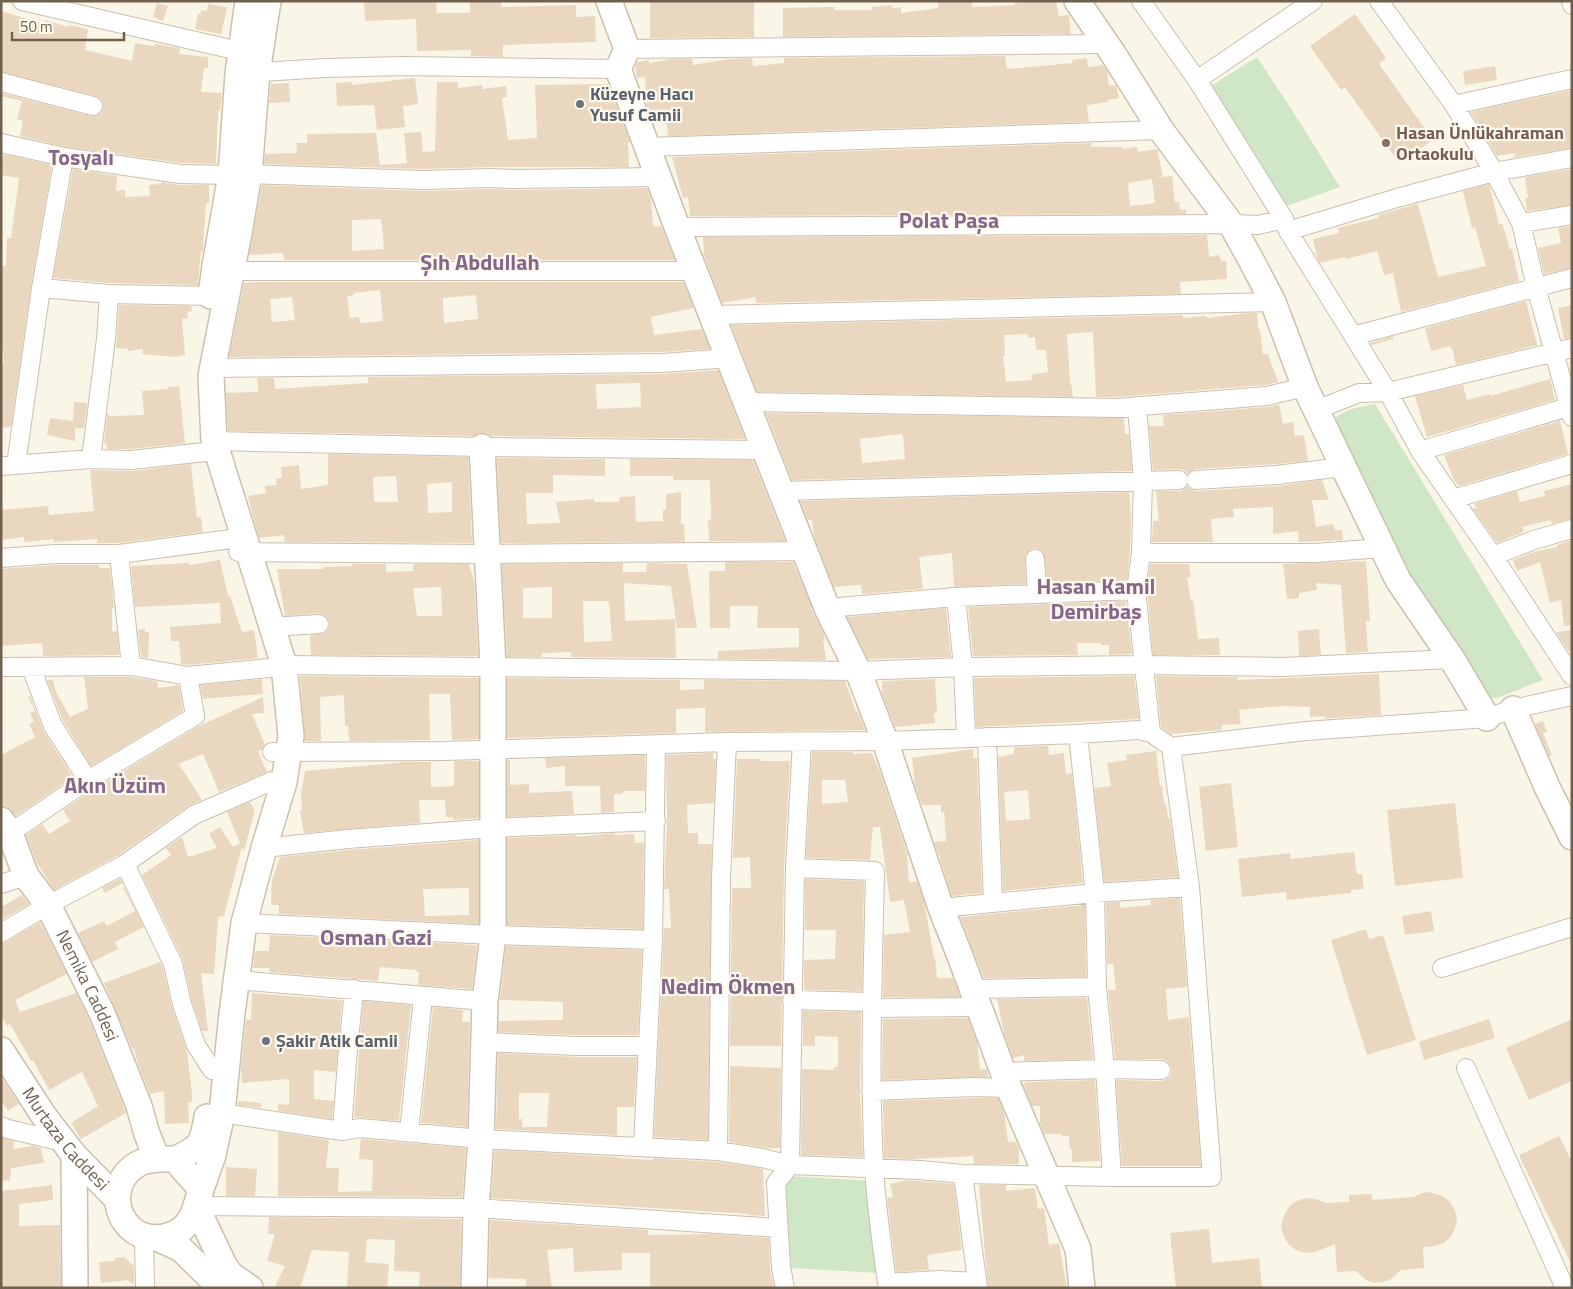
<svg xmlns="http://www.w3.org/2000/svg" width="1573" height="1289" font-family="'Titillium Web',sans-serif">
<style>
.green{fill:#cfe6c7}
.building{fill:#ead7c0;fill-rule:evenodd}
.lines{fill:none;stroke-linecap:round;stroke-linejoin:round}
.street-casing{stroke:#cbbfae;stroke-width:20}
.secondary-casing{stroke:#cdc0ac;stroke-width:28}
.street{stroke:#fff;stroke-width:18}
.secondary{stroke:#fff;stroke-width:25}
.worship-dot{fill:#6b7280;stroke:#fdf9ed;stroke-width:2}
.education-dot{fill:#8d6e63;stroke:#fdf9ed;stroke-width:2}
.labels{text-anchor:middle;stroke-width:4.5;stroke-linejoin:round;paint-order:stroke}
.worship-label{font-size:18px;font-weight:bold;fill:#5b616d;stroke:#fdf9ed;text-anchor:start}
.education-label{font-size:18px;font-weight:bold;fill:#785e54;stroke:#fdf9ed;text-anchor:start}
.street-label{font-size:18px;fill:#71604e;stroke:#fdf9ed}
.district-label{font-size:22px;font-weight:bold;fill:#86668d;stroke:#fdf9ed}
</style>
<rect width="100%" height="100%" fill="#faf6e7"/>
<path class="green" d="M1257 57 1299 121 1340 187 1284 207 1209 87Z
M1375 404 1543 680 1497 698 1487 697 1416 604 1328 423C1345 409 1355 408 1375 404Z
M788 1176 872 1181 878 1273 791 1268 786 1187Z"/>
<path class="building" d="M364 1H436L437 13H470V1H501V7L576 5V17L595 16 596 42 503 45V57L471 56V50L417 51 416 19 365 21Z
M650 1H754V37L650 38Z
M938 1H972V7L1015 5V3L1034 1H1056L1059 16 1069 15 1071 34 783 37V8L834 7V10H872V7L891 5 892 8 901 7V13L938 8Z
M157 3 168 6 163 21 153 17Z
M208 4 227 7 221 34 195 29 198 14H201V10L207 11Z
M1 11 44 24 45 20 68 27V25L88 29 85 50 132 61 135 43 154 46 155 44 173 47 180 48 179 54 208 57V68H204L201 92 222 93 220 111H218L216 164 181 163 66 147 20 136 23 121 17 119 22 101 1 96V93L91 116H96L101 113 103 109V104L101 99 96 96 1 72Z
M1355 14 1386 58 1379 64 1433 140 1399 163 1345 87 1341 90 1310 46Z
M1005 56 1007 69 1073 63 1072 60 1087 58 1088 67 1103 65 1107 71 1109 86 1116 85 1119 98 1107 100 1108 102 1087 105 1089 122 668 136 666 119 653 122 647 106 645 77 637 78 635 67 637 62 649 60V63L672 59H692L693 65 729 59 752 58 753 66 784 63V58Z
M1495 66 1497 80 1465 85 1463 71Z
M415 78 418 104 403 106 405 127 377 130 374 105 337 106 336 83 351 82 352 85Z
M437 82H458V88L482 85V89L506 86 507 97 502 98 508 140 537 138 535 85 608 84 630 142H628L629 167H490L423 169 264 164 265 154 297 153 296 143H307V134L376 133 380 165 407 163 404 133 421 132 423 152 435 151Z
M289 83 290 102 269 103 271 84Z
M1572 90V148L1515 157V153L1497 156 1471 112Z
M1091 143V147L1101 146V147H1122V149L1137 147 1138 152 1157 149 1163 177 1128 183 1130 206 1155 203 1152 179 1172 176 1175 202H1179L1180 210 1186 209V214L690 216 688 197 683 198 672 157Z
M3 154 52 165 31 286 11 427 1 428V364H4L1 336V266H6L7 238H11L19 178 1 175Z
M73 169 117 176 116 191 125 190V197L150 196 149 185 161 184V182L180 185H209V203H206L203 249V251H201L198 285 110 283 53 278Z
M1572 169V205L1527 211 1525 198H1528L1525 177Z
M1489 184 1499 225 1502 223 1510 249H1512L1519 281 1401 312 1393 273 1384 275 1377 251 1346 259 1345 257 1320 263 1318 260 1313 239 1339 233 1338 228 1378 218V215L1418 204 1438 277 1486 266 1475 227 1472 228 1463 191Z
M262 185 423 191 490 189 513 190 647 188 651 199 653 227 661 226 675 260H284L283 253 249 255ZM381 219 384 249 352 251V220Z
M1572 226V268L1544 274 1538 248 1561 243 1558 228Z
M1207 235 1209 257 1219 255 1221 261H1226L1227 279 1180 282 1181 294 756 303V297L722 303 703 253H704L703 237Z
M262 282H683L694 308 651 317 654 335 702 329 710 349 663 352 229 357 244 283ZM380 290 383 321 360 323 359 317 350 318 347 296 354 295V293ZM476 295 478 319 444 323 443 298ZM292 297 295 320 272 322 270 299Z
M1526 301 1537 345 1456 365 1452 348H1450V346L1431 351 1425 328Z
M119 305 191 306 192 311 187 312 188 318 182 319 185 355 176 357 142 354 143 349 128 351V349L116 348Z
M1572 305V338L1564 339 1558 308Z
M1248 313H1257L1258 329H1260L1263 354H1268L1278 382 1265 385 1116 397H1096L1093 332 1067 334 1070 383H1071L1073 397 757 392 731 325 1183 315V318L1206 316 1207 318ZM1028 334V338L1035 337 1036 350H1046L1048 372 1031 375 1032 380 1006 382 1003 356H1005L1004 335Z
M1393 336 1394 339 1371 345 1370 343Z
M718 370 745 439 491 436 488 434 482 433 473 436 228 431 226 393 258 392 257 378H274L275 389 368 383V377L663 374ZM640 383 641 407 597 409 596 384Z
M1550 379 1555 400 1427 437 1415 396 1463 385 1467 400 1490 394V396Z
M179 386 185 443H188L131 449H107L106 443 104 444 107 414H109V416L144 415 142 391 168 389V387Z
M74 402 87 403 84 428H75V441L47 435 50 418 73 421Z
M1279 404 1283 424 1293 422 1295 436 1304 435 1308 461 1275 464 1195 469 1188 474 1184 470 1179 469 1153 470 1149 426H1164L1163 415 1268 407Z
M766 413 1124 418 1125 434H1129L1132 471 792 480ZM902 434 903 436 905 459 862 463 860 439Z
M1560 421 1568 454 1459 486 1454 480 1444 455Z
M328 454 468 457 472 543 285 542 284 535 259 538 252 513 248 496 266 493 265 486 277 485 276 479 282 478 281 467 299 465 301 489 328 485ZM396 476 398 502H374L373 477ZM452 482V512L428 513 427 484Z
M497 458 605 459V476L553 475V493H526L527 524 560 523 556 502 594 499V502H619L620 497 635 496 636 522 663 521V510H666V494L681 492V524H684L685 542 501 543Z
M630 459 753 460 785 541H709L708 520H711L710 480H673V476H630Z
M191 464 197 518 201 517 203 532 118 543H97V539L54 542V539L24 542V537L1 540V510L48 506 49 515 94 511 90 470 132 471Z
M1322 480 1329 500H1312L1316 527 1333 524 1335 530H1342L1343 540 1299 542 1298 531 1273 534V507L1233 509 1234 517 1211 519 1213 542H1152L1153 521H1159L1156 491H1179L1184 489 1187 486 1192 490 1197 491 1277 486Z
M1572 484V519L1552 524 1551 520 1522 527 1524 532 1497 543 1473 509 1477 508 1474 504 1517 491 1520 502 1545 496 1544 491Z
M1129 492 1131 514 1130 552 1127 580 1047 583 1044 554 1040 550 1035 548 1030 550 1025 555 1026 584 954 587 952 553 919 557 923 589 862 594 861 585H858L834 587 814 536 812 520H808L800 501Z
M1572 540V625L1564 626 1561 600 1550 603 1540 562 1517 571 1513 560 1534 552 1557 547V545Z
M220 560 228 596H230L242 632 254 630 258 658 188 665 181 664 179 641H171L170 627 221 623 220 603 135 607 131 566 189 563V565Z
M1366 561 1370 621H1366L1368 652 1346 653 1341 585 1316 583 1317 590 1299 593V598L1287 599 1283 564Z
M725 562H793L811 605V610H812L823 632 825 640 823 639 826 660 718 659V651L799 647V628H757L758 606H730V628H710L709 571H725Z
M623 563V572H646L647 563 687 564 697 628H677L671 586 624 583 625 621 675 619 676 658 571 657V652L542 653V657H507L502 564ZM552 587V618H523V588ZM583 601H607V602H609L612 641 584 642Z
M352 564H386V572L413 571V564H469L474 581 478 656 311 655 310 635 325 633 328 629 330 624 328 619 324 615 319 613 285 616 277 569H323V567L352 566ZM441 587 442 616H417L413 588Z
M1150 564H1189L1191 577 1187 578 1191 601 1193 600 1198 639 1219 638 1220 655H1153L1147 590Z
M55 565H99V568H110L114 608H112V632L117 631 119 655 43 656 42 643 1 646V569Z
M1126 601 1132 654 1109 655V645H1101V643H1077L1078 655 973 656 968 607Z
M946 608 951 657 868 659 847 617Z
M145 629V632H149L148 658 141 657 138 630Z
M1319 629 1321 655 1299 656 1298 631Z
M1572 630V656L1556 632Z
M1379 674 1381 715 1333 718H1325V716L1310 717V707L1281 706 1239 710 1241 724 1222 725V730L1171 734 1161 727 1156 676 1237 677 1238 680Z
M300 676 479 678V739L452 740 450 694H429L430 740 349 741 348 726H345L344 695 320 697 321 741H305Z
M1134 676 1139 719 976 727 974 678Z
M84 677H130L157 681 158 688 179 685 183 711 91 766 63 721 47 680H53L56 692 70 717 88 709Z
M507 678 680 680V690L704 689V680L845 681 856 712H858L865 730 705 732V708L676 709V733L507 738Z
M262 679 263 694 203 699 200 685Z
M935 679 937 713H934L935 723 895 727 882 693V681Z
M30 696 44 732 73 777 16 816 8 807 1 806V755L35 737 29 724 34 722 30 713 35 711 28 697Z
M263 697 264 713 252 714 265 745 262 750 258 751 267 772 219 792 203 754 179 764 202 800 188 806 119 855 54 890 37 863 26 835 42 824 49 834 70 821 63 810 94 789 199 726Z
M1543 721 1547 732 1543 733 1552 755 1549 756 1535 724Z
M1048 746 1049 755 1064 753 1066 774 1072 773 1083 883 1003 891 998 757 1014 754V747ZM1028 790 1030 819 1006 821 1004 792Z
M973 749V758H977L982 893 952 896 941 862 940 856H939L934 842 946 841 944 812 941 813V805H922L915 785 912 758Z
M1156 751 1160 786 1162 785 1164 804 1166 803 1168 818H1170L1178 877 1104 882 1094 788 1111 786 1107 763 1127 760 1126 755Z
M812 752H853V754L872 753 880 772 908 856H907L909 883 917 881 924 901 934 958H935L937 978H953L960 997H883L884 935 910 932 904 900 890 902 880 827H873L870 860 806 858ZM822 780H845L848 802 822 804Z
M713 753V759H716L714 803 687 805 688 833H698V844H712L708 1140 654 1137 664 928H671L669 889H664L667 821 666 755Z
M645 755V791H623V794H614V812L601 813 600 786H565V766L546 768 545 758Z
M737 759H761V761H790L784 868 781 1046H730L732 888H751L750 857 733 858Z
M507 760H510V785L529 784V793L572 791 574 814 507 817Z
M454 761H479V818L453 820V817H446L445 800H419L420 823 304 833 300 811 302 810 301 793 305 771 406 762H431V787L454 786Z
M1231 783 1238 847 1206 851 1199 787Z
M250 802 255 810 244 851 242 847 224 916 218 917 214 974 201 973 208 1031H202L192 1001 183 960 142 875 171 855 166 848 182 837 188 857 217 848 209 834 220 827 233 847 240 843 227 812Z
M1455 803 1463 878 1395 886 1387 810Z
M615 833V835H617L634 834 635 843 644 842 643 929 507 925V838L576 835V837Z
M479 840V924L279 914V905H271L272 880 280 857 349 850ZM469 888V915L425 916 423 889Z
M1354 852 1357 874H1362L1364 889 1351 890V893L1287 900 1286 892 1242 897 1238 859 1290 853V859Z
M120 879 123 883 105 893 102 888Z
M805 879 864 881 862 991 804 990V960L834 959 835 958 836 930H805Z
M124 887 144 927 115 942 118 949 92 962 78 933 104 921 107 926 135 911 123 888Z
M22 895 29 904 1 920V907Z
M1180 898 1187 987 1166 989 1168 1020 1189 1017 1201 1166H1122L1116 1080 1161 1081 1166 1079 1170 1076 1172 1070 1170 1065 1167 1061 1162 1059H1115L1108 990H1116L1113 964H1107L1106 903 1120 902V908L1151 905V900Z
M1085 905 1086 977 984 978 960 917Z
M1431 911 1434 931 1405 935 1402 916Z
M40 922 67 974 15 1000 20 1012 76 993 89 1019 126 1113 81 1139 71 1123 98 1106 82 1072 49 1090 33 1060 31 1061 10 1024 7 1026 1 1015V944L6 942Z
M1366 929 1369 939 1383 935 1416 1040 1367 1055 1331 940Z
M270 935 477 945 472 989 418 985 419 972H416L417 970 380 967 378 981 269 972V968H253L255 951H269Z
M506 946 642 950 638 1035H577L498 1032 499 1021 563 1020V1002L500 1000Z
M160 962 163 968 172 1007 187 1051 192 1094V1102H188L189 1123 165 1124 164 1091 150 1094 138 1064 134 1048 132 1049 104 983Z
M252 993 342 1000 336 1072 314 1070V1099L334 1101 332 1119 278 1111V1104L289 1105V1079L242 1083 241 1070 246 1020H251Z
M1087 998 1093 1059 1024 1061V1055L1013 1058 1004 1033 997 999Z
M363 1001 411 1005 399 1121 354 1117Z
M433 1007 463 1010 462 1022H470L467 1127 421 1123Z
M803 1011 861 1012 860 1091 863 1157 801 1155 802 1069 834 1070V1067H838V1037L815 1036V1046H803Z
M968 1018 977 1042 980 1070 987 1069 988 1077 882 1080 883 1019Z
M1489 1019 1495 1038 1424 1060 1419 1042Z
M1572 1019V1081L1529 1100 1506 1048Z
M498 1053 577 1057H637L634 1107H617V1135L496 1129ZM519 1093H549L547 1127H522V1119H519Z
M730 1066 781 1068 780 1148H765L729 1142Z
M1 1077 19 1104 8 1111 1 1101Z
M1095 1080 1100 1161 1072 1162V1149H1070L1069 1136H1062L1061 1134H1044L1040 1123V1106H1032L1023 1084 1026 1083V1082Z
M974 1098H998L1004 1112 1008 1142H1016L1019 1148V1164H974L973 1156 913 1159 884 1158 883 1101Z
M238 1101 261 1103V1108L238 1105Z
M278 1132 329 1140 326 1168H339L338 1192 372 1191 373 1160 359 1159 361 1139 466 1148 462 1197 278 1196Z
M1559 1136 1572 1162V1266L1519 1155Z
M1 1138 14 1141 13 1149 33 1146 41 1148 44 1163 11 1168 10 1181 1 1180Z
M495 1150 617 1157V1158L653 1160V1158L717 1162 760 1168 763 1169 765 1216 749 1215V1214L491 1198Z
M226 1167 257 1169 255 1196H226Z
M908 1180 954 1184 962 1250 927 1255 929 1270 896 1272 887 1198 893 1197 890 1184Z
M52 1185 53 1200 19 1204V1226L60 1225 61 1288H1L2 1191Z
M979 1185H1006V1191L1035 1188 1038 1209 1044 1208 1049 1245 1059 1243 1067 1288H988Z
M1429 1192 1443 1196 1450 1202 1455 1210 1457 1219 1455 1228 1451 1237 1444 1243 1435 1246 1423 1247 1424 1268 1401 1270 1391 1279 1383 1282 1374 1283 1366 1280 1356 1271 1337 1272 1335 1244 1315 1252 1305 1253 1296 1250 1289 1245 1284 1237 1281 1227 1283 1218 1287 1210 1293 1203 1302 1199 1309 1198 1316 1199 1326 1203 1349 1202V1195L1372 1194V1200L1414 1197 1422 1193Z
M269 1217 461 1219 460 1286H419L420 1272 394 1271 395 1240 367 1239 365 1262 389 1264 387 1288H347L349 1252 312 1250 300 1288H274L285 1266 267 1261 275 1234H268Z
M490 1220 648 1230V1235L714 1234 769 1238 770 1268 774 1288H650V1253H622V1270L574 1272 573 1248 547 1250 552 1288H526V1279L489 1278Z
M1209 1229 1212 1263 1259 1258 1262 1288H1176L1170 1233Z
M124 1257 134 1266V1282L132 1284 128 1280 101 1283 99 1262 115 1261V1258Z"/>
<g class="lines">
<g class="street-casing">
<path id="street" d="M22 1 252 54
M1141 1 1197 80 1284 219 1288 231 1388 392 1420 451 1493 556 1572 676
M1379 1 1454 105 1494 172 1521 223 1536 287 1572 417
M1571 1 1572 5
M627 49 1106 44
M246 73 326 68 402 66 618 69
M1197 80 1313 1
M1 82 93 106
M1454 105 1572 79
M1 143 64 157 180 174 231 175
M647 147 1161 130
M249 174 423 180 490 178 513 179 659 177
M1521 223 1572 215
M677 227 1231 224 1258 225 1284 219
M1288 231 1397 198 1494 172 1572 158
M231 271H695
M41 288 109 294 211 296
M713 315 1273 302
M1353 336 1572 278
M213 368 663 363 729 358
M747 402 1116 408 1267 396 1305 387
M1137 406 1143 481 1141 553 1136 590 1151 733
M1316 410 1359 393 1388 392 1572 348
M214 441 482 447 766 450
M1420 451 1572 406
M91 459 106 339 109 294
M16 465 41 288 64 157
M1 466 91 459 131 460 205 452
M1196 480 1276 475 1343 467
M781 491 1179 480
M1453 499 1572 464
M238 552 487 554 805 551
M1141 553H1315L1383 548
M119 554 131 666
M1493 556 1534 540 1572 529
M1 558 55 554H119L231 539
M1035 559 1037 593
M956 597 963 667 966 737
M827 608 956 597 1136 590
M272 627 319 624
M1 667 131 666 188 676 269 668 284 665 858 671 963 667 1144 665 1283 667 1452 659
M31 667 53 726 88 780
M1078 734 1095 893 1097 987 1105 1069 1112 1177
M987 737 993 903
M272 752 445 751 727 742 885 741 1078 734 1139 730 1151 733 1171 747 1306 731 1487 718 1513 709 1572 696
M10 833 88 780 195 716 188 676
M264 848 348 839 493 828 656 821
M125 864 173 964 182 1004 196 1045 212 1070
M795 868 875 871C873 970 869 1068 874 1167 876 1206 882 1245 887 1283L890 1288
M1 884 26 876
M941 908 1095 893 1190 887
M244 923 493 935 653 940
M1 933 48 905 125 864 194 815 272 781
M1442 968 1572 927
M237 980 485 1001
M972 989 1097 987
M792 1000 872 1002
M872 1008 978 1007
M484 1042 577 1046H648
M1466 1068 1565 1288
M1003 1072 1105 1069 1161 1070
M871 1091 974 1087 1009 1088
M222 1113 342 1131 360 1128 481 1139 718 1151 762 1158 790 1165 920 1170 963 1174 1112 1177H1212L1190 887 1171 747
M1 1126 8 1129 63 1142
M342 1131 347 1061 354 989
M409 1132 423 997
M643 1146 653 940 656 745
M718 1151 721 878 727 742
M963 1174 978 1288
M196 1206 476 1208 778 1228
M144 1237 145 1288
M887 1283 940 1280 977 1282
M785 1288 781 1267 776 1183 790 1165 795 868 802 742"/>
</g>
<g class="secondary-casing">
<g id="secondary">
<path d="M609 1 627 49 618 69 677 227 827 608 858 671 885 741 941 908 960 956 1009 1088 1078 1249 1082 1288"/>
<path d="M1077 1 1112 52 1161 130 1231 224 1250 258 1273 302 1305 387 1398 580 1452 659 1487 718"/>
<path d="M211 296 215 266 231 175 238 74 248 1"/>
<path d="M1513 709 1548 789 1572 837"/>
<path id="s1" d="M1 820 10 833 26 876 48 905 102 1013 139 1106 147 1134 157 1159"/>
<path id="s2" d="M1 1050 44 1116 74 1155 117 1199"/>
<path d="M74 1155 75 1288"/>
<path d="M157 1159H176L183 1169 201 1189C198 1198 196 1210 191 1218 186 1228 175 1235 164 1237 117 1245 99 1181 142 1162 147 1160 152 1160 157 1159Z"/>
<path d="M176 1159C202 1146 202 1145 207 1117"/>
<path d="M201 1189 213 1155 222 1113 232 1013 244 923 264 848 284 782 291 736 284 665 214 441 211 376 239 233 249 174 257 73 268 1"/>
<path d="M196 1206 224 1265 230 1274 250 1288"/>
<path d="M157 1238 181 1249 221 1288"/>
<path d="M474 1288 476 1208 481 1139 485 1001 493 935V666L482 447"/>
</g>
</g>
<use href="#street" class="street"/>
<use href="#secondary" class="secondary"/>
</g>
<g class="worship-dot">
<circle cx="580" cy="104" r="5"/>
<circle cx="266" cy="1041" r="5"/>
</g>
<circle class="education-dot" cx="1386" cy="143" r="5"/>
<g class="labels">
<g class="worship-label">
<text x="590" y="100">Küzeyne Hacı<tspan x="590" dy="21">Yusuf Camii</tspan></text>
<text x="276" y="1047">Şakir Atik Camii</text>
</g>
<g class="education-label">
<text x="1396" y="139">Hasan Ünlükahraman<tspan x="1396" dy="21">Ortaokulu</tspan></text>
</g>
<g class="street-label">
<text dy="6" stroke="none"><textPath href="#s1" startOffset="188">Nemika Caddesi</textPath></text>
<text dy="6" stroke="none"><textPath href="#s2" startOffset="110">Murtaza Caddesi</textPath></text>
</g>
<g class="district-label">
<text x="81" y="165">Tosyalı</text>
<text x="949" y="228">Polat Paşa</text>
<text x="480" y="270">Şıh Abdullah</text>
<text x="1096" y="594">Hasan Kamil<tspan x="1096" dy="25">Demirbaş</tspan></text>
<text x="115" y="793">Akın Üzüm</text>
<text x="376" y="945">Osman Gazi</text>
<text x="728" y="994">Nedim Ökmen</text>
</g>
</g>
<rect width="1573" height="1289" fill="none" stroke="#71604e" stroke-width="5"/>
<path d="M12 32v8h112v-8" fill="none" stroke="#71604e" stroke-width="2.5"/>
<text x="20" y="32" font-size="15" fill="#71604e" stroke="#fdf9ed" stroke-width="4" paint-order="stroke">50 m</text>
</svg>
